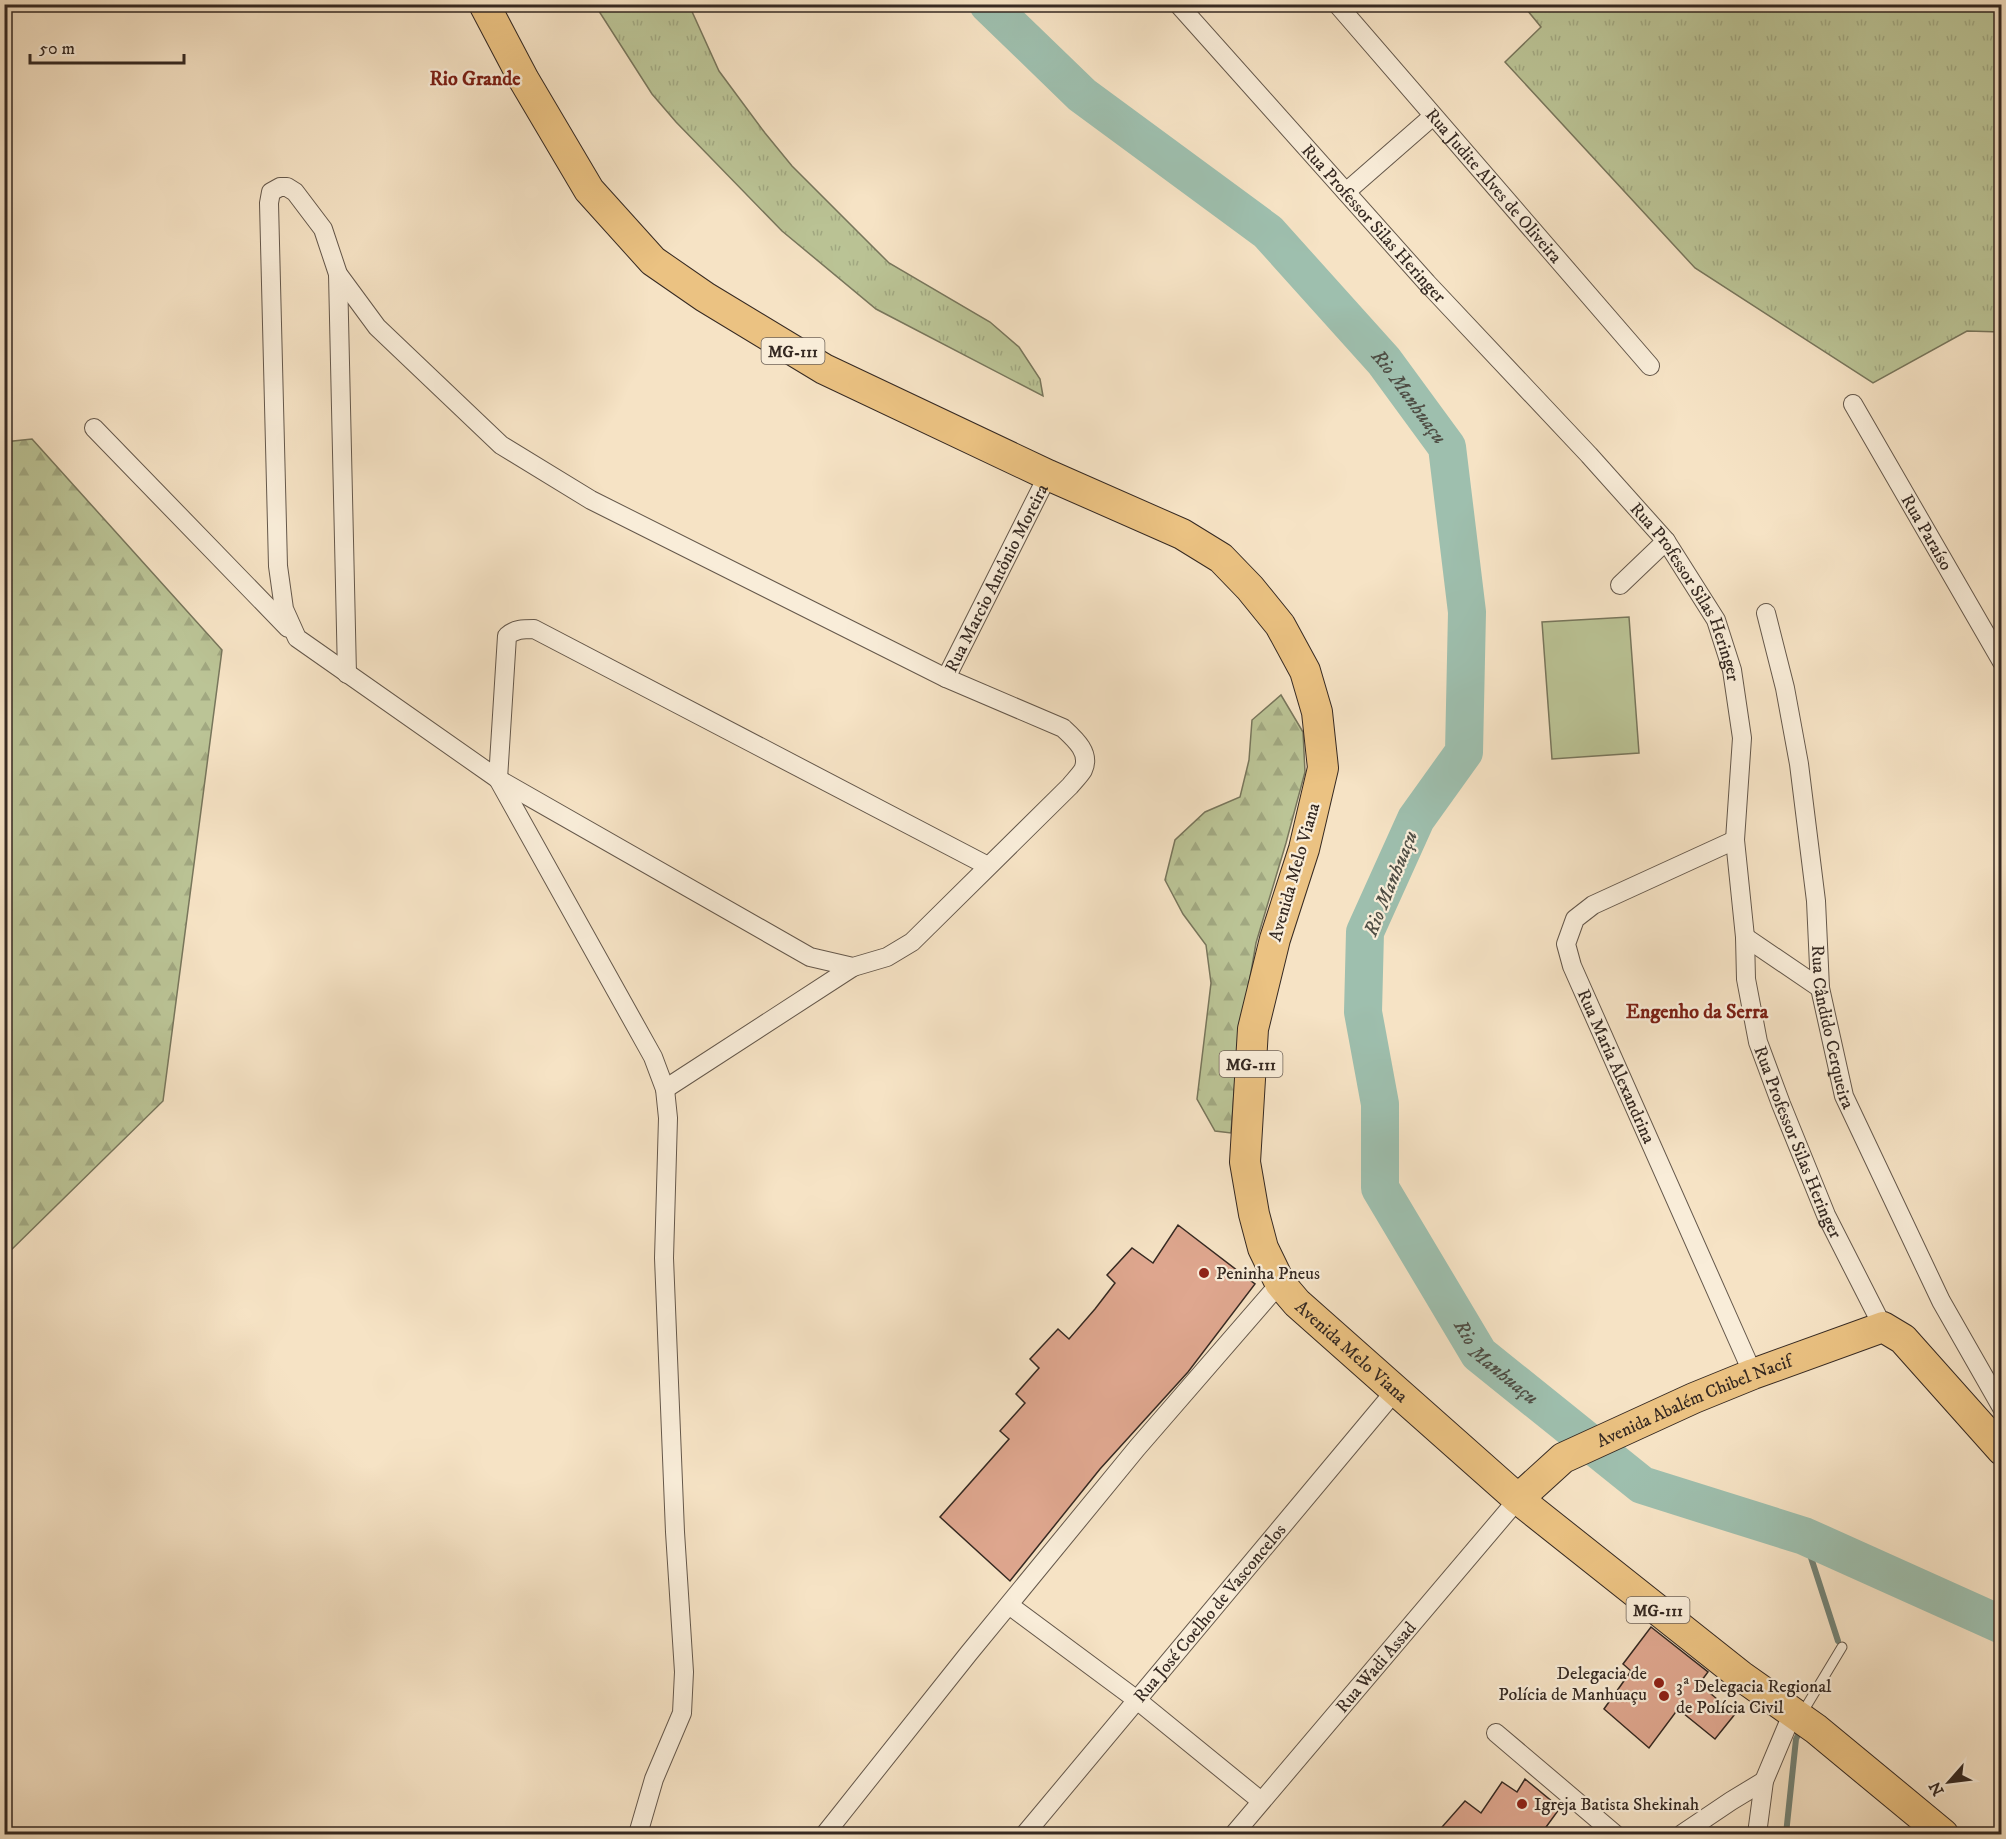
<svg xmlns="http://www.w3.org/2000/svg" width="2006" height="1839" font-family="'IM FELL DW Pica',serif">
<style>
.grass{fill:url(#grass-tufts);stroke:#78765c;stroke-width:1.5}
.forest{fill:url(#forest-firs);stroke:#78765c;stroke-width:1.5}
.pitch{fill:#bbc496;stroke:#78765c;stroke-width:1.5}
.lines{fill:none;stroke-linecap:round;stroke-linejoin:round}
.stream{stroke:#748376;stroke-width:6}
.river{stroke:#9ebfae;stroke-width:38}
.building{fill:#dfa78f;stroke:#352922;stroke-width:1.5}
.service-casing{stroke:#65584b;stroke-width:11}
.minor-casing{stroke:#65584b;stroke-width:20}
.primary-casing{stroke:#352922;stroke-width:32}
.service{stroke:#f9edd9;stroke-width:9}
.minor{stroke:#f9edd9;stroke-width:18}
.primary{stroke:#ebc282;stroke-width:30}
.poi-dot{fill:#8f2418;stroke:#f9edd9;stroke-width:2}
.labels{text-anchor:middle;stroke-width:4.5;stroke-linejoin:round;paint-order:stroke}
.shield{fill:#f9edd9;stroke:#706459;stroke-width:1.5}
.shield-label{font-size:16px;font-weight:bold;fill:#352922}
.street-label{font-size:18px;fill:#352922;stroke:#f9edd9}
.poi-label{font-size:18px;fill:#352922;stroke:#f9edd9;text-anchor:start}
.neighbourhood-label{font-size:20px;font-weight:bold;fill:#7a1f14;stroke:#f9edd9}
.water-label{font-size:20px;font-style:italic;fill:#4f4e45;stroke:#f9edd9}
</style>
<defs>
<pattern id="grass-tufts" width="24" height="20" patternUnits="userSpaceOnUse" patternTransform="scale(1.5)"><rect width="24" height="20" fill="#bbc496"/><path d="M3 7l-1-3M5 7V3M7 7l1-3M15 17l-1-3M17 17v-4M19 17l1-3" fill="none" stroke="#a1a881"/></pattern>
<pattern id="forest-firs" width="22" height="20" patternUnits="userSpaceOnUse" patternTransform="scale(1.5)"><rect width="22" height="20" fill="#bbc496"/><path d="M5 1l3.5 6h-7zM16 11l3.5 6h-7z" fill="#a1a881"/></pattern>
</defs>
<rect width="100%" height="100%" fill="#f6e3c5"/>
<filter id="stains"><feTurbulence type="fractalNoise" baseFrequency=".00333" numOctaves="4"/><feColorMatrix values="0 0 0 0 .2 0 0 0 0 .09 0 0 0 0 .02 0 0 0 .5 -.17"/></filter>
<radialGradient id="worn" r=".72"><stop offset=".6" stop-color="#630" stop-opacity="0"/><stop offset="1" stop-color="#630" stop-opacity=".3"/></radialGradient>
<path class="grass" d="M595 5H689L719 71 765 133 792 166 889 263 990 322 1019 347 1040 379 1043 396 876 309 782 231 676 122 652 94Z
M1523 5H2001V332L1967 331 1873 383 1695 268 1505 62 1541 27Z"/>
<path class="forest" d="M32 439 222 650 163 1101 5 1256 4 442Z
M1281 695 1303 732 1305 772 1286 843 1256 943 1237 1053 1231 1133 1215 1131 1197 1099 1211 983 1206 945 1183 914 1165 880 1175 840 1205 812 1240 797 1249 760 1252 720Z"/>
<path class="pitch" d="M1629 617 1639 753 1552 759 1542 622Z"/>
<g class="lines">
<path class="stream" d="M1804 1536 1838 1641
M1786 1834 1796 1739 1801 1729"/>
<path class="river" id="s1" d="M988 4 1082 95 1268 232 1384 361 1447 447 1467 612 1464 752 1416 819 1365 932 1363 1012 1380 1104V1188L1479 1354 1642 1485 1804 1536 2002 1625"/>
</g>
<path class="building" d="M1178 1225 1255 1284 1188 1372 1100 1469 1010 1581 940 1517 1009 1439 1000 1431 1025 1403 1016 1394 1039 1368 1030 1359 1058 1329 1069 1339 1095 1309 1115 1283 1107 1275 1132 1248 1153 1263Z
M1651 1627 1708 1672 1699 1684 1735 1714 1715 1739 1678 1709 1649 1748 1604 1709 1631 1671 1623 1664Z
M1525 1779 1560 1808 1541 1834H1452L1442 1827 1465 1801 1481 1813 1502 1782 1517 1792Z"/>
<g class="lines">
<g class="service-casing">
<path id="service" d="M1801 1715 1842 1647"/>
</g>
<g class="minor-casing">
<g id="minor">
<path id="s2" d="M1178 4 1427 283 1589 455 1666 541 1716 620 1732 670 1742 738 1735 840 1745 937 1746 979 1758 1042 1781 1104 1826 1215 1883 1327"/>
<path id="s3" d="M1337 4 1650 366"/>
<path d="M280 187H287L295 192 323 229 338 274 377 327 501 445 591 500 946 678 1063 728C1075 739 1091 753 1083 770 1080 775 1074 781 1070 786L912 942 887 957 853 967 810 957 498 779 297 638 284 609 278 566 269 203 271 192Z"/>
<path d="M1346 192 1433 116"/>
<path d="M338 274 347 674"/>
<path id="s4" d="M1853 404 2002 662"/>
<path d="M94 428 288 628"/>
<path d="M1620 585 1666 541"/>
<path id="s5" d="M1766 613 1785 688 1799 764 1816 901 1820 988 1844 1096 1941 1301 2002 1408"/>
<path id="s6" d="M946 678 1048 475"/>
<path id="s7" d="M1735 840 1593 905 1575 919 1566 944 1572 966 1753 1374"/>
<path d="M1745 937 1820 988"/>
<path d="M665 1089 853 967"/>
<path d="M1009 1605 1137 1700 1261 1801"/>
<path d="M1496 1733 1615 1834"/>
<path d="M638 1834 654 1779 682 1713 684 1672 675 1532 664 1258 668 1118 665 1089 653 1057 498 779 507 636C515 629 523 629 534 629L988 866"/>
<path d="M825 1834 969 1653 1137 1448 1280 1283"/>
<path id="s8" d="M1025 1834 1395 1391"/>
<path id="s9" d="M1234 1834 1518 1499"/>
<path d="M1682 1834 1731 1801 1764 1781"/>
<path d="M1757 1834 1764 1781 1793 1712"/>
</g>
</g>
<g class="primary-casing">
<g id="primary">
<path id="s10" d="M484 4 524 80 589 190 653 261 705 297 824 369 1048 475 1182 534 1221 558 1250 588 1280 625 1305 671 1317 712 1323 768 1304 849 1275 939 1253 1029 1245 1162 1254 1214 1263 1248 1280 1283 1297 1303 1518 1499 1741 1676 1816 1729 1943 1834"/>
<path id="s11" d="M1518 1499 1563 1458 1694 1398 1753 1374 1883 1327 1903 1339 2002 1450"/>
</g>
</g>
<use href="#service" class="service"/>
<use href="#minor" class="minor"/>
<use href="#primary" class="primary"/>
</g>
<g class="poi-dot">
<circle cx="1204" cy="1273" r="6"/>
<circle cx="1659" cy="1683" r="6"/>
<circle cx="1664" cy="1696" r="6"/>
<circle cx="1522" cy="1804" r="6"/>
</g>
<g class="labels">
<g class="shield">
<rect x="761.5" y="338" width="63" height="26" rx="4.5"/>
<rect x="1219.5" y="1051" width="63" height="26" rx="4.5"/>
<rect x="1626.5" y="1597" width="63" height="26" rx="4.5"/>
</g>
<g class="shield-label">
<text x="793" y="357">MG-111</text>
<text x="1251" y="1070">MG-111</text>
<text x="1658" y="1616">MG-111</text>
</g>
<g class="street-label">
<text dy="6" stroke="none"><textPath href="#s3" startOffset="240">Rua Judite Alves de Oliveira</textPath></text>
<text dy="6" stroke="none"><textPath href="#s2" startOffset="294">Rua Professor Silas Heringer</textPath></text>
<text dy="6" stroke="none"><textPath href="#s4" startOffset="148">Rua Paraíso</textPath></text>
<text dy="6" stroke="none"><textPath href="#s6" startOffset="112">Rua Marcio Antônio Moreira</textPath></text>
<text dy="6" stroke="none"><textPath href="#s2" startOffset="780">Rua Professor Silas Heringer</textPath></text>
<text transform="translate(1294 872) rotate(-74)" y="6">Avenida Melo Viana</text>
<text dy="6" stroke="none"><textPath href="#s5" startOffset="420">Rua Cândido Cerqueira</textPath></text>
<text dy="6" stroke="none"><textPath href="#s7" startOffset="338">Rua Maria Alexandrina</textPath></text>
<text dy="6" stroke="none"><textPath href="#s2" startOffset="1354">Rua Professor Silas Heringer</textPath></text>
<text dy="6" stroke="none"><textPath href="#s10" startOffset="1822">Avenida Melo Viana</textPath></text>
<text dy="6" stroke="none"><textPath href="#s11" startOffset="204">Avenida Abalém Chibel Nacif</textPath></text>
<text dy="6" stroke="none"><textPath href="#s8" startOffset="288">Rua José Coelho de Vasconcelos</textPath></text>
<text dy="6" stroke="none"><textPath href="#s9" startOffset="219">Rua Wadi Assad</textPath></text>
</g>
<g class="poi-label">
<text x="1216" y="1279">Peninha Pneus</text>
<text x="1647" y="1679" text-anchor="end">Delegacia de<tspan x="1647" dy="21">Polícia de Manhuaçu</tspan></text>
<text x="1676" y="1692">3ª Delegacia Regional<tspan x="1676" dy="21">de Polícia Civil</tspan></text>
<text x="1534" y="1810">Igreja Batista Shekinah</text>
</g>
<g class="neighbourhood-label">
<text x="475" y="85">Rio Grande</text>
<text x="1697" y="1018">Engenho da Serra</text>
</g>
<g class="water-label">
<text dy="7" stroke="none"><textPath href="#s1" startOffset="579">Rio Manhuaçu</textPath></text>
<text transform="translate(1390 883) rotate(-68)" y="7">Rio Manhuaçu</text>
<text dy="7" stroke="none"><textPath href="#s1" startOffset="1623">Rio Manhuaçu</textPath></text>
</g>
</g>
<rect width="2006" height="1839" fill="none" stroke="#f6e3c5" stroke-width="24"/>
<rect x="6" y="6" width="1994" height="1827" fill="none" stroke="#352922" stroke-width="3"/>
<rect x="12" y="12" width="1982" height="1815" fill="none" stroke="#352922" stroke-width="1.5"/>
<g transform="translate(1949 1782) rotate(242)" stroke="#f9edd9" stroke-width="4.5" paint-order="stroke">
<path d="M0-4.5L10 22L0 15L-10 22Z" fill="#352922"/>
<text y="-9" font-size="16" font-weight="bold" text-anchor="middle" fill="#352922">N</text>
</g>
<path d="M30 54v9h154v-9" fill="none" stroke="#352922" stroke-width="3"/>
<text x="39" y="54" font-size="18" fill="#352922" stroke="#f9edd9" stroke-width="4.5" paint-order="stroke">50 m</text>
<rect width="100%" height="100%" filter="url(#stains)"/>
<rect width="100%" height="100%" fill="url(#worn)"/>
</svg>
